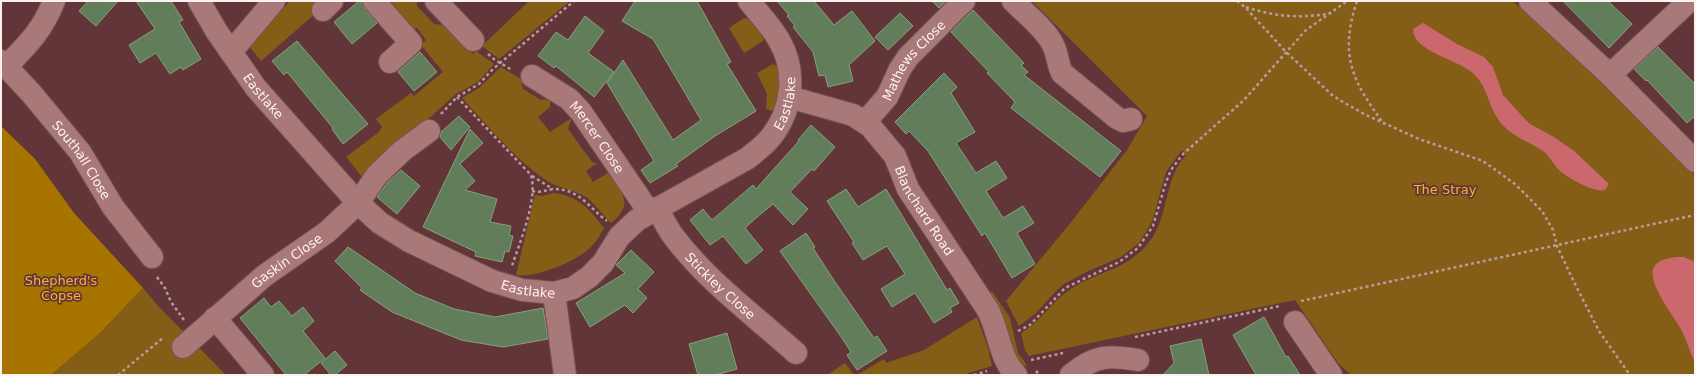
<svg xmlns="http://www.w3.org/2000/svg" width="1696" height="376" font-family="'DejaVu Sans',sans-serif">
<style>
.green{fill:#845e16}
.forest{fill:#a77400}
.water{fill:#ca686d}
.building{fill:#627d59;stroke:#86a27c}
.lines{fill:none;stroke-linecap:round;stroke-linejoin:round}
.minor-casing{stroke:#755456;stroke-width:24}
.path{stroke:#b69c9d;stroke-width:2.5;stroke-dasharray:3 3;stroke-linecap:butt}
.minor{stroke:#a97878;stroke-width:22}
.labels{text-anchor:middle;stroke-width:3.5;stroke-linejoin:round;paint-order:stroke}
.street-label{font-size:13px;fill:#fdf2f2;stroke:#623638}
.park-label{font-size:13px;fill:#f8b435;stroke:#623638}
</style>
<rect width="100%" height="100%" fill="#623638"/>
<path class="green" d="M290 1H317L312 6 317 12 261 61 249 46Z
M381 1H417V6L434 24 444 25 473 54 476 51 494 64 478 82 456 94 363 178 346 157 379 132 382 127 376 119 411 93 414 96 443 72 421 45 426 40 417 28 413 30Z
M529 1H570L499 59 482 46Z
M1032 1H1513L1561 43 1681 159 1695 176V375H1351L1338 363 1295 300 1029 356 1025 350 1021 333C1042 321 1050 303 1068 291 1099 269 1133 271 1155 233 1169 208 1165 178 1186 155L1182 150 1166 172 1152 222 1139 243 1121 257 1086 272 1064 284 1057 290 1036 313 1019 326 1006 301 1072 221 1127 150 1147 116Z
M744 18 751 20 764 35 763 41 744 53 729 28Z
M773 64 779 67 781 77 776 112 766 109 767 94 757 73Z
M501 67 521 79 523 89 541 100 550 99V107L538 117 550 132 570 119 571 120 568 129 592 162 597 163 586 171 593 182 608 173C622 192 635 204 611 223 602 215 596 204 586 197 572 189 557 188 544 179 513 157 488 126 462 98L479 88Z
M553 193C578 195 590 210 604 228 600 234 597 241 592 246 578 261 537 278 516 275L535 195 542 196Z
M143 288 159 307 226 375H51L100 333Z
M992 291 1010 318 1018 353 1027 365 1020 368 987 297Z
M977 317 988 348 992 366 962 375H857L884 359 886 363 924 350Z
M845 363 854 375H827Z"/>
<path class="forest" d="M1 126 35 159 74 213 143 288 100 333 51 375H1Z"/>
<path class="water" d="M1423 23 1457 44 1484 57 1493 67 1503 95 1523 117 1530 124 1554 137 1574 151 1609 184 1605 190C1594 193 1566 177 1559 170 1553 164 1550 156 1543 151 1528 141 1512 137 1500 122 1489 108 1488 89 1476 76 1461 59 1413 53 1413 29Z
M1676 257H1684L1695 262V363C1690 352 1687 341 1682 331 1675 317 1646 283 1654 267 1657 260 1669 258 1676 257Z"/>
<path class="building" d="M88 1H118L96 26 79 11Z
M136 1H171L183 20 179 22 201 59 183 70 181 67 170 74 156 53 140 63 129 45 155 29Z
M359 1 362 2 365 9 377 23 352 44 334 22Z
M635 1H697L731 62 727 64 756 111 715 136 676 164 678 166 650 183 641 170 654 161 607 83 623 60 673 140 701 120 653 39 622 21Z
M777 1H814L834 25 852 11 875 41 849 65 853 81 828 87 825 75 819 76 813 52 793 27 795 26 787 16 789 15Z
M932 1H946L939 8Z
M1563 1H1608L1632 24 1609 48Z
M973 10 1024 63 1021 65 1028 72 1024 75 1121 151 1100 177 1011 108 1015 102 987 73 989 72 951 32Z
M900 13 913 26 888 50 875 37Z
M585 16 604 31 588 53 614 72 594 97 556 66 554 68 538 56 556 32 568 40Z
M297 41 368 124 343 144 332 129 333 128 287 72 284 75 272 61Z
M1658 47 1695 84V116L1687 123 1647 80 1646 81 1634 69Z
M420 52 437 72 414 91 398 72Z
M944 73 957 87 951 93 975 132 956 143 976 173 996 161 1007 178 986 191 1003 218 1023 206 1034 223 1017 233 1035 264 1012 278 985 233 982 236 928 151 909 131 906 134 895 122Z
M459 116 470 127 451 150 440 137 441 132Z
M811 125 835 147 814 171 812 169 790 192 808 209 793 225 773 204 757 217 745 228 763 250 746 264 723 236 710 245 690 220 703 209 712 220 753 185 756 189 799 141 798 140Z
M470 129 483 143 460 164 475 181 465 190 497 199 490 222 511 226 509 235 513 236 509 252 505 251 502 262 475 256 476 252 423 227Z
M401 170 420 186 397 214 377 197 387 183Z
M846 189 858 207 886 189 947 290 950 288 959 303 950 308 952 312 934 323 915 293 892 307 881 289 905 274 887 246 863 260 852 243 854 242 827 201Z
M806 233 815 247 813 248 833 279 874 338 877 336 887 351 857 370 847 355 851 352 842 338 780 251Z
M348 247 415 293 454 309 495 317 543 308 548 339 503 347 461 340 392 312 360 290 362 288 335 261Z
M631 250 654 272 638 289 647 298 633 313 625 305 590 327 576 303 625 273 616 265Z
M264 298 271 307 279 301 292 316 303 307 314 321 303 331 325 358 304 375H286L240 318Z
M1264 317 1286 357 1288 356 1300 375H1256L1233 335Z
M727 333 737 369 715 375H698L689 344Z
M1201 339 1209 375H1163L1174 363 1170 346Z
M335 351 347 365 335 375H331L321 363Z"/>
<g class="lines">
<g class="minor-casing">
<g id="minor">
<path id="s1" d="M199 1 217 32 256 88 358 203 380 223 409 241 492 281 522 290 554 293 573 288 589 277 603 263 619 237 637 220 748 158C756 151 765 145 771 137 792 111 797 72 780 42 772 27 759 14 749 1"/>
<path d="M374 1 411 43 390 62"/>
<path d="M436 1 473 40"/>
<path d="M1013 1C1025 13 1045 29 1052 43 1058 53 1057 63 1062 73L1117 118 1123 121 1131 119"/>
<path d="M1530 1 1610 75"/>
<path d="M1689 1 1610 75 1695 161"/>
<path d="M323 10 332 1"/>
<path d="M231 52 274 1"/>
<path id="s2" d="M1 61 31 93 80 152 113 207 152 257"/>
<path d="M6 67C28 44 42 31 54 1"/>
<path id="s3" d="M532 76 569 99 581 112 649 212"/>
<path id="s4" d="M789 97 853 115 870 126 895 156 908 189 988 310C999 332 1000 359 1016 375"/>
<path id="s5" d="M865 122 887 97 900 69 908 57 964 1"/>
<path id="s6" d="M657 208C662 217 667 228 674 237 707 281 755 316 796 353"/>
<path d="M554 293 565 375"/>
<path d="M215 318 263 375"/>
<path d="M1295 322 1331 375"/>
<path id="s7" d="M183 347 264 276 327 232 358 203 377 175 402 151 429 131"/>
<path d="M1071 375C1095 355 1109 355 1138 360"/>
</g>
</g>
<path class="path" d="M1237 1 1245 7 1286 52 1332 95 1343 102 1366 115 1419 139 1483 161 1515 184 1542 211 1553 230 1557 246 1574 282 1599 331 1630 375
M1357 1C1339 55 1352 81 1384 124
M1246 7C1276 17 1297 18 1328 14
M488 54 495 60 512 70
M457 97 531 175C538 200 520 241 512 266
M441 114 457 97 479 84 493 69 574 1
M532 176 553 189
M532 191C541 193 546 190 554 189 580 189 589 208 607 221
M157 277 165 288 171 302 184 320
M1301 301 1695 215
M1018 331 1030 325 1065 288 1119 262 1138 248 1153 226 1166 182 1171 170 1182 155 1244 100 1305 31 1347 1
M1135 337 1280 306
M1031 360 1063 353
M1036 371 1040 375
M118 375 164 337
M974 375 987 371"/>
<use href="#minor" class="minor"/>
</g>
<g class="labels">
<g class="street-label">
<text dy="5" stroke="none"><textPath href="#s5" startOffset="79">Mathews Close</textPath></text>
<text dy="5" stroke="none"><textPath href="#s1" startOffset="115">Eastlake</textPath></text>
<text dy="5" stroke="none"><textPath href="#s1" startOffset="787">Eastlake</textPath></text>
<text dy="5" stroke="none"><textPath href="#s3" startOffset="91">Mercer Close</textPath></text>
<text dy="5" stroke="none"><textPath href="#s2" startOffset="128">Southall Close</textPath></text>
<text dy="5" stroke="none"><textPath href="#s4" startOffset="188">Blanchard Road</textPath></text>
<text dy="5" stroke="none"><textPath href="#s7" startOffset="135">Gaskin Close</textPath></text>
<text dy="5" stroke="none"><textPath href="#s6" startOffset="101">Stickley Close</textPath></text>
<text dy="5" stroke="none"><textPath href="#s1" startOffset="451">Eastlake</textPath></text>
</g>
<g class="park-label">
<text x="1445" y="194">The Stray</text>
<text x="61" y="285">Shepherd's<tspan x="61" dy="15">Copse</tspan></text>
</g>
</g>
<rect width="1696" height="376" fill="none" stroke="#fdf2f2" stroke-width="4"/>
</svg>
